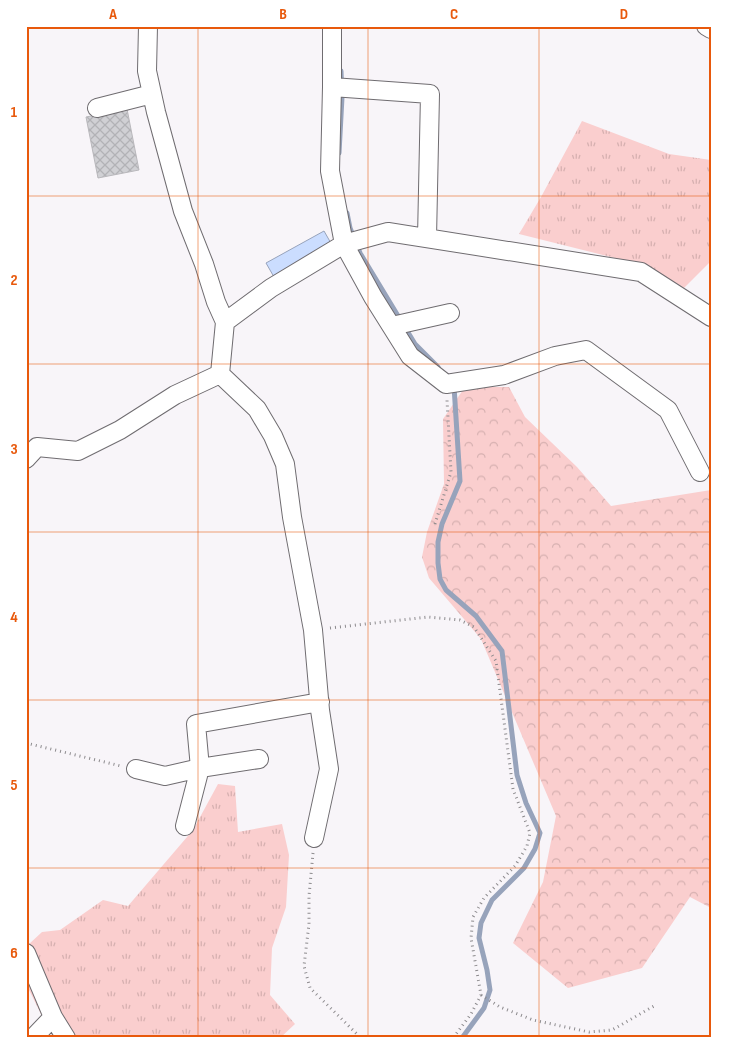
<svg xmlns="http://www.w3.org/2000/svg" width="737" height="1064" font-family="'Sofia Sans Condensed',sans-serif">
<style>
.grass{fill:url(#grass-tufts)}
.forest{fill:url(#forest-crowns)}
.water{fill:#cbddff;stroke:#97a3bb}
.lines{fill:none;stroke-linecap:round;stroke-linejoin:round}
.stream{stroke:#97a3bb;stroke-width:5}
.building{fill:url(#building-cross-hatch);stroke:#b9b8bc}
.minor-casing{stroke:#6f6c70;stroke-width:20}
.path{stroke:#8c8a8d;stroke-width:3;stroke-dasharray:1 4;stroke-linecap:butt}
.minor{stroke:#fff;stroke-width:18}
.grid{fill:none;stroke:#e8590c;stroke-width:1;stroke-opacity:0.55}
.neatline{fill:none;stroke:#e8590c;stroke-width:2}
.grid-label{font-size:16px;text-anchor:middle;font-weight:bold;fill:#e8590c}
</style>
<defs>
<pattern id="grass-tufts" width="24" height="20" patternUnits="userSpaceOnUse" patternTransform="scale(1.25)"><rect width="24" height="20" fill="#facece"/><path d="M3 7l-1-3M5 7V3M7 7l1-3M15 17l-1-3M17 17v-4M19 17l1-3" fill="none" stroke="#d6b0b0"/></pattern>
<pattern id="forest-crowns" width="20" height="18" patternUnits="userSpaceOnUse" patternTransform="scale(1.25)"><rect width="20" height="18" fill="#facece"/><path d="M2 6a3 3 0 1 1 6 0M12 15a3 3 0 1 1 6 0" fill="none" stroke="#d6b0b0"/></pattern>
<pattern id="building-cross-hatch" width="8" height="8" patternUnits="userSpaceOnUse" patternTransform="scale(1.25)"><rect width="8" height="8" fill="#d0d0d4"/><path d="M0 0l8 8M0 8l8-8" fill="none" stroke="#b2b2b6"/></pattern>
</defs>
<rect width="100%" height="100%" fill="#f8f5f9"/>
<path class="grass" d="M582 121 669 154 711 160V261L684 288 647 266 519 234 541 197Z
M218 784 235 786 238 832 282 824 289 855 286 907 272 948 270 995 295 1024 280 1038H53L26 984 28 945 42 932 60 930 103 900 128 906 193 830Z"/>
<path class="forest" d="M465 387H509L525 417 577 467 611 506 711 490V908L690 897 642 968 568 988 513 943 543 882 556 816 481 639 429 578 422 557 427 532 444 484 443 419Z"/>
<path class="water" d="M324 231 332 245 274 277 266 263Z"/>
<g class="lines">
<path class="stream" d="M339 153 342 97 341 71
M347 213 350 228 360 253 415 344 438 367
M454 386 460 481 442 524 438 542V563L440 579 446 590 476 616 502 651 517 775 526 803 540 833 535 849 524 868 492 900 481 923 479 938 487 970 490 990 484 1008 462 1038"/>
</g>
<path class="building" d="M127 109 139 170 98 178 86 117Z"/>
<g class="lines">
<g class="minor-casing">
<path id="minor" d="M148 26 147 71 156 112 183 211 204 264 216 302 225 322 220 374
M706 26 711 29
M332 87 430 94 427 238
M97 108 152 94
M225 322 271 288 344 244 330 171 332 87V26
M392 326 450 313
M220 374 257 409 273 436 285 464 292 517 313 630 320 710 329 769 314 838
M26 459 37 447 78 451 120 430 175 395 220 374
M700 472 668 410 586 350 555 356 504 375 446 384 410 356 373 297 344 244 388 232 641 272 711 317
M259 759 200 768 196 724 320 702
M136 769 165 776 200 768 185 826
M26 953 53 1017 33 1038
M53 1017 66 1038"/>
</g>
<path class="path" d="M435 524 451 472 447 400
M330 628 428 617 460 620 474 627 496 661 513 789 530 833 527 846 515 866 484 898 473 917 471 938 481 995 471 1014 453 1038
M26 743 121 766
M313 853 309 896V924L304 966 310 988 361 1038
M481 995 500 1007 533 1020 589 1032 612 1030 654 1006"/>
<use href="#minor" class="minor"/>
</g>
<path class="grid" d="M198 26V1038M368 26V1038M539 26V1038M26 196H711M26 364H711M26 532H711M26 700H711M26 868H711"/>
<rect width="737" height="1064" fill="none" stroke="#ffffff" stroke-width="55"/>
<rect x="28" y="28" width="682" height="1008" class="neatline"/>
<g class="grid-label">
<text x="113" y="19">A</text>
<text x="283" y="19">B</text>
<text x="454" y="19">C</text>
<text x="624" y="19">D</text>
<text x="14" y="117">1</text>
<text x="14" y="285">2</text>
<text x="14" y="454">3</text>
<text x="14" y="622">4</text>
<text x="14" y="790">5</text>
<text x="14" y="958">6</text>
</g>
</svg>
